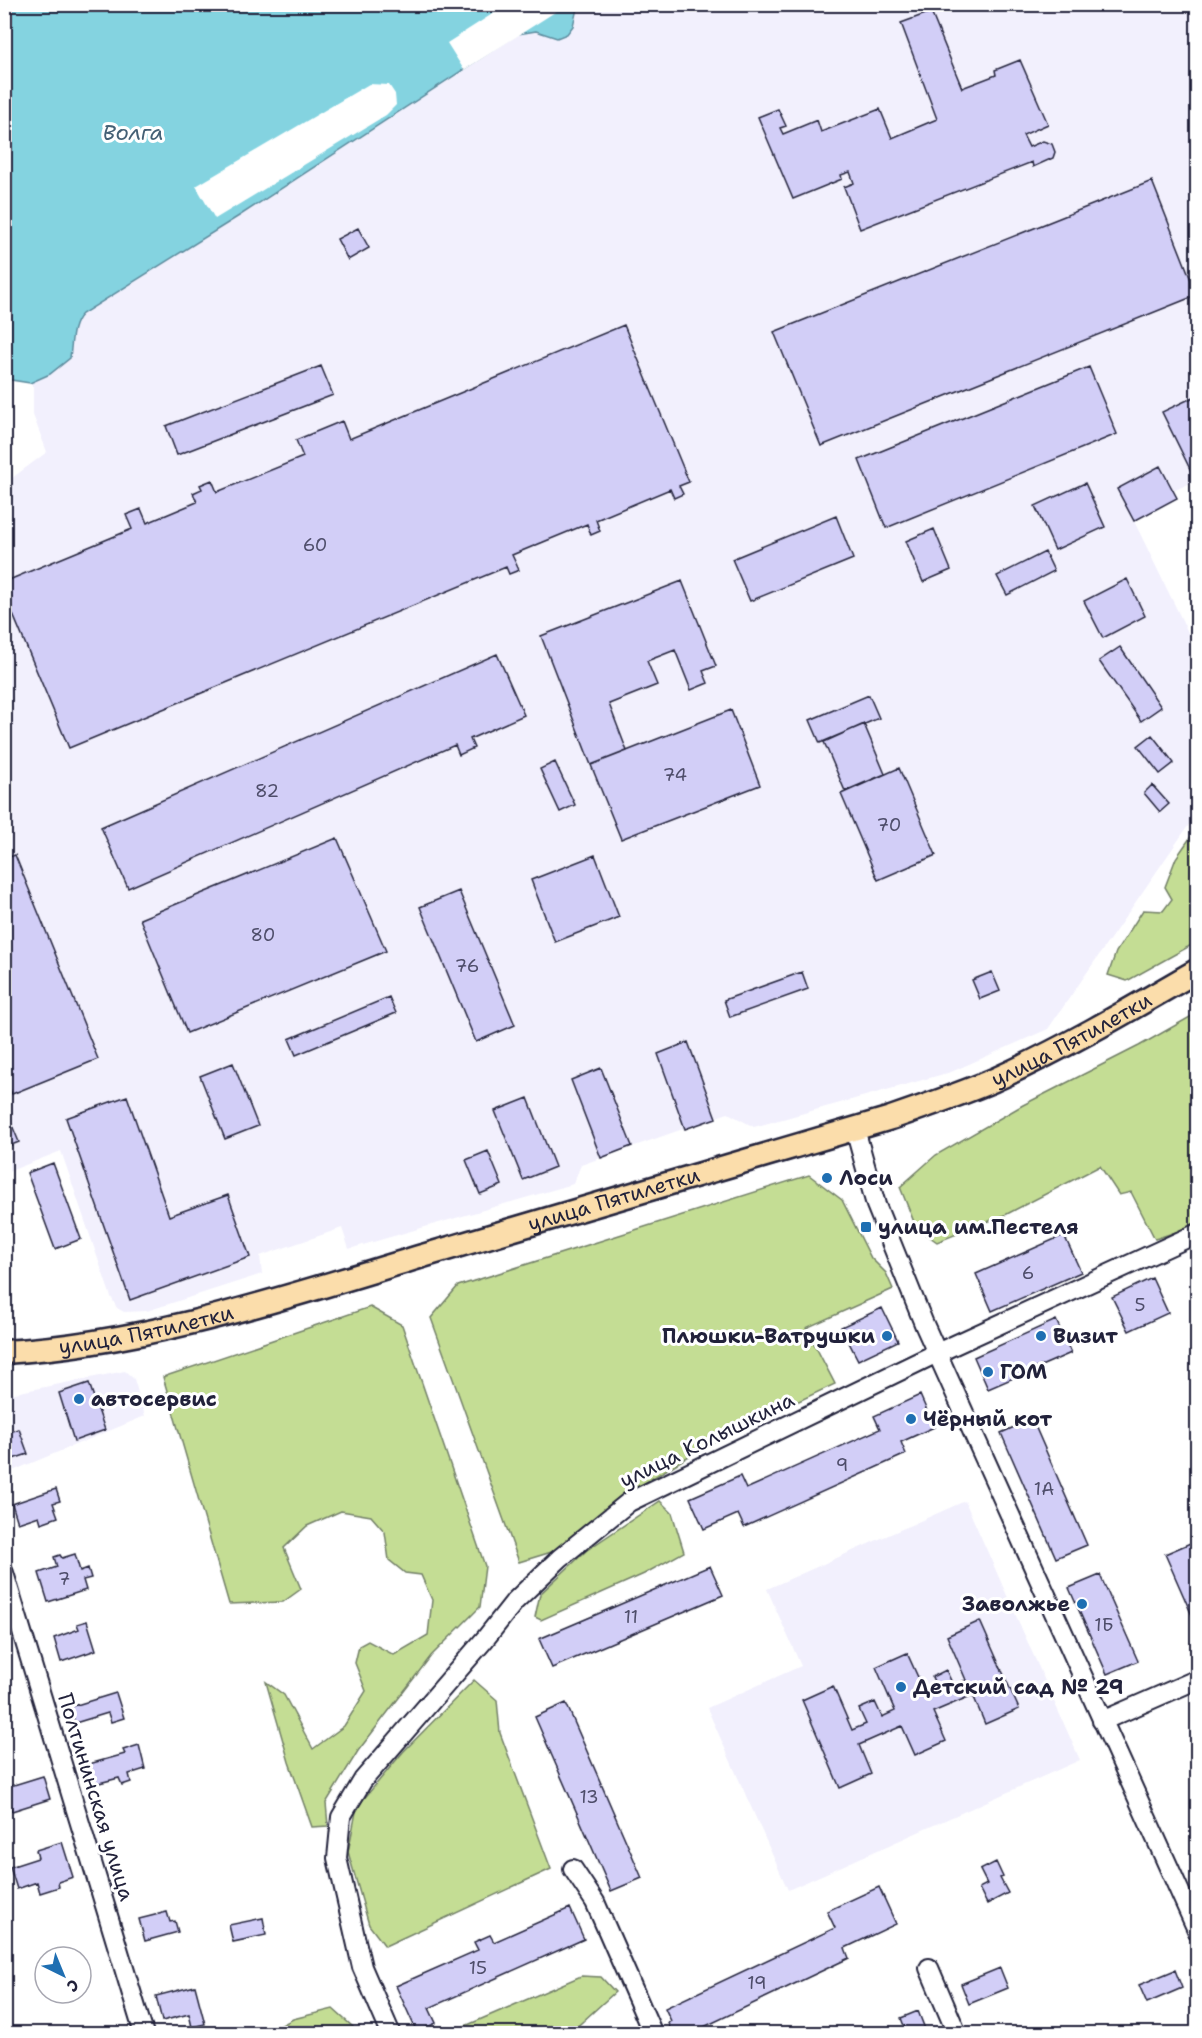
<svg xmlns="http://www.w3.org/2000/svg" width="1202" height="2038" font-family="'Shantell Sans',sans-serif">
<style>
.built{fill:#f2f0fd}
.green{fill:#c4dd94;stroke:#738068;stroke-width:1.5}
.water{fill:#84d3e0;stroke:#5d8c9e;stroke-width:1.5}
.pier{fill:#fff}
.building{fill:#d2cef7;stroke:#22223b;stroke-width:1.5}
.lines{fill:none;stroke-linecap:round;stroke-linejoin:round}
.minor-casing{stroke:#22223b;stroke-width:22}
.major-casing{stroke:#22223b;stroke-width:27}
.minor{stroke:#fff;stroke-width:18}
.major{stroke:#fbddab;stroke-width:22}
.poi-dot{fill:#1f6fb2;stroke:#fff;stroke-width:2}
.labels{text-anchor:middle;stroke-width:6;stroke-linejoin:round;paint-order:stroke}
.number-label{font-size:18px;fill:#4e4d6a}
.street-label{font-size:21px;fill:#22223b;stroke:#fff}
.poi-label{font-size:21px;font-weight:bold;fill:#22223b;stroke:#fff;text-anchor:start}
.water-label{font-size:22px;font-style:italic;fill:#446075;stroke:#fff}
</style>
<rect width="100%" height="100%" fill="#fff"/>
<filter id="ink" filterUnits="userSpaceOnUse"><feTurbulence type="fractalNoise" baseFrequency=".0167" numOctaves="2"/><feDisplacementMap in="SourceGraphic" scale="12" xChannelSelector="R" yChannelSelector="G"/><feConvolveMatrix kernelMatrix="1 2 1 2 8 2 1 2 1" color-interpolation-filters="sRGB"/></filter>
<g filter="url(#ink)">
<path class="built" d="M578 5H1197V480L1173 491 1177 498 1134 521 1197 651V813L1048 1029 951 1072 754 1127 728 1113 581 1165 573 1184 349 1249 342 1228 260 1256 262 1274 147 1311 124 1312 117 1308 111 1297 61 1151 5 1173 4 484 47 452 33 415V387L30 383 50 374 70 358 74 327 76 320 82 314 239 216 518 34 535 31 557 38 574 26Z
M125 1371 134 1379 145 1416 5 1474V1395Z
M965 1501 1080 1760 788 1890 707 1708 801 1666 767 1589Z"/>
<path class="green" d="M1197 828V942L1127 981 1108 975 1116 952 1143 910 1163 911 1172 899 1165 887 1176 858Z
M1197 1013V1225L1155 1239 1131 1192 1119 1195 1100 1166 1007 1214 937 1242 916 1227 900 1187 936 1155 1023 1105 1139 1046Z
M809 1175 842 1200 871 1258 886 1273 893 1289 806 1328 835 1384 714 1441 626 1494 558 1550 519 1562 431 1318 458 1286Z
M370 1307 402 1325 485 1566 480 1607 431 1656 358 1751 326 1803 328 1826 312 1827 289 1762 266 1682 284 1695 313 1749 344 1726 366 1691 355 1663 359 1646 368 1641 394 1655 428 1635 432 1600 421 1575 405 1573 389 1560 385 1532 371 1516 341 1511 307 1526 284 1548 301 1589 283 1602 229 1604 163 1377Z
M660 1501 672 1513 684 1552 644 1574 541 1620 535 1617 540 1594 587 1550Z
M474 1680 497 1700 500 1733 551 1869 385 1946 369 1925 348 1852 357 1807 403 1752Z
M581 1976 601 1977 615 1992 570 2033H453L456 2030Z
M333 2009 353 2027 355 2033H246L278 2027 293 2019Z"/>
<path class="water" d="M578 4 573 26 567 34 557 38 536 31 518 34 239 216 82 314C71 325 72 343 70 358L50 374 30 383 5 379 4 5Z"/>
<path class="pier" d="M508 4 566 5 464 70 447 43Z
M369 84 389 85 395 94 396 105 386 115 215 219 196 186Z"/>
<path class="building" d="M931 12 962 88 996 75 995 70 1020 60 1048 124 1023 135 1029 147 1043 141 1052 144 1055 152 1053 158 1033 167 1032 162 860 229 844 187 854 183 850 172 841 175 842 179 793 199 758 117 778 109 786 126 780 128 783 134 817 120 821 132 880 109 892 138 937 119 901 23Z
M1152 181 1197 295 821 446 774 332Z
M358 228 369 248 348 260 337 239Z
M624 325 689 482 679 486 683 494 674 498 670 489 596 520 600 531 591 535 587 524 512 555 519 570 509 574 506 567 69 748 4 593V582L132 529 126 515 141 509 147 523 197 502 193 493 202 489 200 485 212 480 217 492 303 457 296 440 342 421 349 439Z
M321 366 333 395 177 455 166 426Z
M1089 367 1117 434 886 528 859 460Z
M1198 395V470L1192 473 1162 412Z
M1160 466 1177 498 1134 521 1117 489Z
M1085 483 1105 527 1055 550 1035 506Z
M836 516 853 559 750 601 732 559Z
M934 529 951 570 923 582 906 541Z
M1045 552 1054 571 1007 595 997 576Z
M1127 579 1145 616 1103 638 1084 601Z
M682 581 716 666 703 671 708 683 691 690 675 650 647 661 657 685 609 704 627 751 591 765 541 636Z
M1120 647 1161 707 1141 721 1099 661Z
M497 654 524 715 470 739 474 748 459 755 455 745 128 888 101 827Z
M869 695 879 718 820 743 810 720Z
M731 710 760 785 621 839 591 765Z
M864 724 885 774 845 791 824 742Z
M1152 735 1174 763 1160 774 1138 746Z
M555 762 575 805 560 812 540 769Z
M899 768 936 855 878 880 841 794Z
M1152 785 1169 804 1160 812 1144 793Z
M337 838 386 951 187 1033 140 919Z
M15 855 98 1059 12 1094 4 1077V859Z
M595 855 619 917 555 942 531 880Z
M459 891 515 1025 476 1042 420 907Z
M802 972 808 989 730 1017 724 1000Z
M992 972 1000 991 980 999 972 980Z
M389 997 396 1013 296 1055 289 1039Z
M688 1042 716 1118 685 1129 658 1054Z
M233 1063 258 1126 225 1139 200 1076Z
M601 1068 632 1146 601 1158 571 1080Z
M127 1096 169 1216 228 1195 250 1257 130 1300 66 1118Z
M528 1098 555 1167 523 1180 495 1111Z
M4 1106 19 1142 4 1148Z
M488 1151 502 1185 480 1194 466 1160Z
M53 1163 81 1239 55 1249 27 1173Z
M1064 1235 1081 1272 992 1311 976 1274Z
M1152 1278 1168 1313 1129 1331 1112 1297Z
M882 1308 898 1341 858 1360 841 1327Z
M1056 1320 1071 1353 988 1389 974 1357Z
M89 1383 105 1430 74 1441 59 1393Z
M920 1395 934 1427 901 1442 906 1454 744 1527 738 1514 704 1529 690 1498 740 1476 746 1489 880 1429 874 1416Z
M1032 1419 1087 1545 1056 1558 1001 1433Z
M19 1429 28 1454 4 1462V1434Z
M56 1489 60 1501 53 1503 58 1517 41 1523 39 1516 18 1523 12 1504Z
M1195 1541 1198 1546V1629L1165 1554Z
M75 1554 80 1571 88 1568 91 1578 83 1580 86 1590 48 1602 39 1573 57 1567 54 1557 60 1555 62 1558Z
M710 1566 723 1595 552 1668 539 1639Z
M1100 1575 1138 1661 1107 1674 1069 1588Z
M87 1621 96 1650 61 1662 54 1638 79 1629 77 1624Z
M980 1621 1019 1709 985 1724 973 1695 933 1712 946 1741 915 1755 902 1726 859 1745 871 1774 840 1788 802 1700 833 1686 852 1730 866 1724 859 1709 875 1702 882 1717 895 1711 876 1667 907 1653 927 1697 939 1692 932 1677 946 1670 953 1685 966 1680 947 1636Z
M116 1693 124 1718 111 1722 108 1713 75 1723 70 1707Z
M566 1703 642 1878 611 1891 535 1717Z
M139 1745 145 1769 129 1774 131 1782 122 1785 119 1778 95 1784 89 1764 125 1754 123 1750Z
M43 1776 50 1799 12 1811 9 1803 4 1805V1788Z
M62 1842 73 1877 58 1882 59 1887 40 1893 37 1882 17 1889 10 1867 38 1858 36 1850Z
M996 1862 1003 1877 1000 1878 1008 1893 987 1904 979 1888 987 1884 980 1870Z
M879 1887 896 1924 845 1948 849 1958 689 2034H677L676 2031 672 2033 668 2023 671 2021 665 2008 835 1928 827 1911Z
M570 1908 584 1939 429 2008 436 2023 417 2032 396 1986 478 1950 474 1942 490 1935 494 1942Z
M167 1912 170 1922 175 1921 178 1932 145 1941 139 1919Z
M263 1918 266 1935 233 1942 229 1925Z
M1000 1968 1008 1988 969 2004 961 1984Z
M1175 1970 1182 1988 1147 2003 1139 1985Z
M195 1986 205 2024 192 2027 189 2014 162 2021 156 1996Z
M918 2011 927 2034H907L901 2018Z"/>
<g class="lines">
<g class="minor-casing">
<path id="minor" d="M855 1129 876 1205 924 1324 1198 1932
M4 1573 144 2034
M1102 1721 1198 1679
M573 1869 595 1902 653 2034
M929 1968 957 2034
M391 2034 362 1967 337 1858 341 1817 363 1780 485 1639 515 1601 560 1558 629 1502 937 1353 1198 1233"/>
</g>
<g class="major-casing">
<g id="major">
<path id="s1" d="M4 1352C148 1344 289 1296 426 1255 581 1209 736 1163 891 1118 926 1106 961 1094 994 1080 1065 1048 1131 1009 1198 970"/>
</g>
</g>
<use href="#minor" class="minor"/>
<use href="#major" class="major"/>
</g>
</g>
<g class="poi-dot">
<circle cx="827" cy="1178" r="6"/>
<rect x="860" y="1221" width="12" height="12" rx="3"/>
<circle cx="887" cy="1336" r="6"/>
<circle cx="1041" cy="1336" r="6"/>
<circle cx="988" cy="1372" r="6"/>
<circle cx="79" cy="1399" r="6"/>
<circle cx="911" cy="1419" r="6"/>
<circle cx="1082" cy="1604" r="6"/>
<circle cx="901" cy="1687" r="6"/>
</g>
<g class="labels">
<g class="number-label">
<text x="315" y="551">60</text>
<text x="675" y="781">74</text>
<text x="267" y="797">82</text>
<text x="889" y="831">70</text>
<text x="263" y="941">80</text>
<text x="467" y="972">76</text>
<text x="1028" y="1279">6</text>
<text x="1140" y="1311">5</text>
<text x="842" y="1471">9</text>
<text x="1044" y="1495">1А</text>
<text x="64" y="1585">7</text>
<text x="631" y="1623">11</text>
<text x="1104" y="1631">1Б</text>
<text x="589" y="1803">13</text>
<text x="478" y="1974">15</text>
<text x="757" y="1989">19</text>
</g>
<g class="street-label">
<text dy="7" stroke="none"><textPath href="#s1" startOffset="1116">улица Пятилетки</textPath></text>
<text dy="7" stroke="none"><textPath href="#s1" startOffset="630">улица Пятилетки</textPath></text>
<text dy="7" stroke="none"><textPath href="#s1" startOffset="144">улица Пятилетки</textPath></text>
<text transform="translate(707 1440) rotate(-26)" y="7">улица Колышкина</text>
<text transform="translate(96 1797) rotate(73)" y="7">Полтининская улица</text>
</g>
<g class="poi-label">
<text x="839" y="1185">Лоси</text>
<text x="878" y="1234">улица им.Пестеля</text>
<text x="875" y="1343" text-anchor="end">Плюшки-Ватрушки</text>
<text x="1053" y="1343">Визит</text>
<text x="1000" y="1379">ГОМ</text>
<text x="91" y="1406">автосервис</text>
<text x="923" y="1426">Чёрный кот</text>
<text x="1070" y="1611" text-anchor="end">Заволжье</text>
<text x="913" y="1694">Детский сад № 29</text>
</g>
<g class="water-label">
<text x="133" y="140">Волга</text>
</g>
</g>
<rect width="1202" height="2038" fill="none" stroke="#fff" stroke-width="24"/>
<rect x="12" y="12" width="1178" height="2014" fill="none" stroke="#22223b" stroke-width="2" filter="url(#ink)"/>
<g transform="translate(63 1975) rotate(137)"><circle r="28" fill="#ffffff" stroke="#a7a7b1" stroke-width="1.5"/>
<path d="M0-4.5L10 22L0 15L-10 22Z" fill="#1f6fb2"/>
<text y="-9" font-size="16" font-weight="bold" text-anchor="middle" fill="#22223b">С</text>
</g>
</svg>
